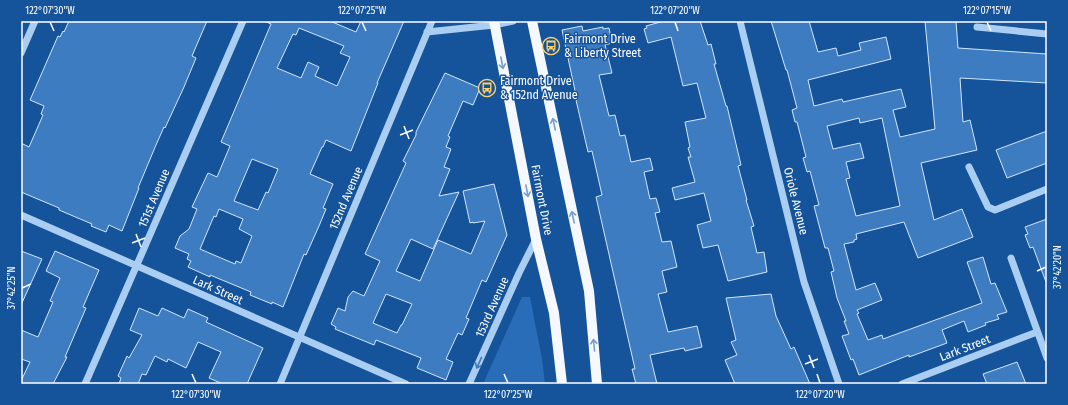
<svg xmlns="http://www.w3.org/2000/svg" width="1068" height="405" font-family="'Fira Sans Condensed',sans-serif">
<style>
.green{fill:#296db8}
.building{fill:#3e7cc1;stroke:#d2e6fd;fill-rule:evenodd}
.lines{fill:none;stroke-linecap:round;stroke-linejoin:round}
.minor{stroke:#aacdf2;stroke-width:7}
.major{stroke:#f5f9ff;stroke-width:10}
.oneway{stroke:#7a9ec7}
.oneway2{stroke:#4278b4}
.ticks{fill:none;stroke:#fff;stroke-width:1.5}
.labels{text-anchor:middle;stroke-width:3;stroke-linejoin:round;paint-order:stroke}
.poi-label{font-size:12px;fill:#fff;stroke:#15539a;text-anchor:start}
.street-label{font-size:12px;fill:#fff;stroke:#15539a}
.neatline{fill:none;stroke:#fff;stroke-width:1.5}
.ticks-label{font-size:10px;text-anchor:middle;fill:#fff}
</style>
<rect width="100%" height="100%" fill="#15539a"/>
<path class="green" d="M522 297H530L542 359 545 384H483Z"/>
<path class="building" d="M69 21H207L192 56 196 58 184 87 165 128 164 127 156 145 138 188H139L122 231 109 225 106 232 91 226 92 224 59 210V208L21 192V143L29 147 43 115 41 114 44 106 30 100 58 36 60 37 63 31 64 32Z
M264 21H330L356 32 361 21H404L377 83H378L351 151 326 140 323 147H322L310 174 333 184 323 208 326 209 319 226 306 255 304 254 283 307 272 302V304L250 295 251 292 210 275V277L188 267 191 261 187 259 189 254 175 248 180 236 189 229 197 209 192 207 208 173 217 177 230 146 221 142 271 24ZM299 28 344 46 340 53 350 57 337 86 315 76 319 67 308 62 301 78 277 68 293 34 296 35ZM252 159 278 169 268 193 266 192 258 210 234 201ZM219 209 243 219 239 229 252 236 241 263 236 261 235 264 200 249 214 216 216 217Z
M664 21H700L708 45 711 44 716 64H714L726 106H727L741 165 738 166 747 200H746L754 226 751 227 757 253 764 252 767 272 728 281 718 245 703 248 697 225 711 221 704 193 675 200 672 188 695 182 688 157H691L688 148 690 147 685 122 706 118 697 83 683 86 671 37 648 43 644 29 647 28 646 26Z
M771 21H809L818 52 836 48 838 56 861 50 859 43 886 37 891 59 808 80 814 106 842 99 843 102 901 89 906 107 893 110 900 137 935 129 925 21H956L958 48 1047 54V83L960 78 963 122 970 120 977 150 921 163 934 220 962 209 973 237 918 258 904 222 856 234 857 239 854 240V242L844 244 856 290 875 283 882 300 857 310 859 313 857 314 868 340 882 335 883 339 982 303 967 262 983 257 991 284 995 283 1007 312 997 315 999 319 985 323 986 325 968 332 964 321 942 330 947 343 909 357V355L859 375 853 359 851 360 842 336 849 334 844 321H846L837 298 831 272 834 271 828 248H825L814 206 819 205 810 171 807 172 803 158 806 157 797 122H795L792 110 797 108 787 70H786ZM859 118 860 123 882 118 900 206 856 216 846 179 850 178 846 162 864 158 860 143 833 149 827 126Z
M582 26 583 31 603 27V29L609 28 612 43 605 45 612 73 599 75 609 116 615 115 620 136 625 135 631 162 650 158 653 170 644 172 650 199 656 198 660 212 655 213 662 242 671 241 677 267 662 271 667 292 658 294 668 332 697 326 702 347 685 351 684 348 650 355 657 384H636L632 369H635L596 197 602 195 592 151 588 152 576 100H577L562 30Z
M445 73 480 88 473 105 463 101 448 136 450 137 446 147 451 149 444 167 450 169 439 196 459 192 433 249 411 239 396 271 420 281 438 240 471 254 485 221 473 223V222L470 223 463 191 494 184 507 235 486 282 482 280 466 318 469 319 462 335 458 333 446 359 453 362 446 380 417 368 421 358 376 340 374 345 335 329 336 327 331 324 338 308 345 311 348 297 353 291 364 296 380 261 365 254 406 163 403 161 416 135V132ZM386 294 412 304 402 325H401L397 333 373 323Z
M1047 131V163L1007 178 996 150Z
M1047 219V281L1046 282 1033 247 1030 248 1025 235 1028 234 1025 227Z
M21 251 42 259 21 305Z
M55 251 99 270 83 307 86 308 65 357H67L53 384H21V381L30 362 21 359V330L38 337 53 302 50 301 60 278 46 271Z
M771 294 776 316 791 349 794 347 810 384H735L725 360 737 355 731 342 736 340 726 298Z
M139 308 158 316 162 308 184 318 188 309 208 318 206 322 263 348 247 384H223L209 378 221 352 198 342 186 368 168 359 167 362 155 356 146 375 142 374 138 384H119L121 378 118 376 127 356 129 358 142 335 130 330Z
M1017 362 1026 384H987L983 374Z"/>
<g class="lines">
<path class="minor" d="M740 21 804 282 839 384
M977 27 1047 34
M427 32 494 25 513 21
M21 53 35 21
M969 167 988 207 995 210 1047 189
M21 215 406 384
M1011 258 1047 358
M85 384 243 21
M280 384 432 21
M469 384 519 273 536 239
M902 384 1037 332"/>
<path class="major" d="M494 21 536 239 554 313 562 384
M532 21 589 291 597 384"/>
</g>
<defs><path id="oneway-shaft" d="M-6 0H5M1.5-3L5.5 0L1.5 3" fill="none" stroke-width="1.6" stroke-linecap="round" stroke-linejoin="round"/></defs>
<g class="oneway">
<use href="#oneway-shaft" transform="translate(502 63) rotate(79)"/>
<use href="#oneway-shaft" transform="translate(554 124) rotate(-102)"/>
<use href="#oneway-shaft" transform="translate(527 191) rotate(79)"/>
<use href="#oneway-shaft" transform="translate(573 217) rotate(-102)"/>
<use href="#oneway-shaft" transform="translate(594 345) rotate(-95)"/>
</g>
<use class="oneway2" href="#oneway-shaft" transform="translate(479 363) rotate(114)"/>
<path class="ticks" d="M50 22 54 31M362 22 366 31M675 22 678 31M987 22 991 31M404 126 409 139M400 135 413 130M136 234 141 247M132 243 145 238M1037 271 1046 267M22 288 31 284M809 355 814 368M805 364 818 359M192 374 196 383M504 374 508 383M817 374 820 383"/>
<defs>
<g id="bus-ring" transform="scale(0.9)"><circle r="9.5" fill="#15539a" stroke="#ffd16b" stroke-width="1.5"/><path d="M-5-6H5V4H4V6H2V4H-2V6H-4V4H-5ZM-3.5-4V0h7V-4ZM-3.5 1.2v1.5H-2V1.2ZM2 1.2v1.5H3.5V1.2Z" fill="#ffd16b"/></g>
</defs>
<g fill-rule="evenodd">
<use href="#bus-ring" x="551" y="46"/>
<use href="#bus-ring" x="487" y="88"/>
</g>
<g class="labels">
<g class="poi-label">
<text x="564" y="43">Fairmont Drive<tspan x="564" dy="14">&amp; Liberty Street</tspan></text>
<text x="500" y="85">Fairmont Drive<tspan x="500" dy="14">&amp; 152nd Avenue</tspan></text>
</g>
<g class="street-label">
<text transform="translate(154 198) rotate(-67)" y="4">151st Avenue</text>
<text transform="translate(346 198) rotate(-67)" y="4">152nd Avenue</text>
<text transform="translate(542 200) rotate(79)" y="4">Fairmont Drive</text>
<text transform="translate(796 201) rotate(76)" y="4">Oriole Avenue</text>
<text transform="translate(218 290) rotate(24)" y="4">Lark Street</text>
<text transform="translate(492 307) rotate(-66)" y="4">153rd Avenue</text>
<text transform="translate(965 348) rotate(-21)" y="4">Lark Street</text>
</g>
</g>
<rect width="1068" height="405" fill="none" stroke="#15539a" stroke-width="44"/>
<rect x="22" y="22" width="1024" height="361" class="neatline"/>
<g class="ticks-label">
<text x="50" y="14">122°07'30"W</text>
<text x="362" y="14">122°07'25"W</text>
<text x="675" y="14">122°07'20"W</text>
<text x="987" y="14">122°07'15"W</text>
<text transform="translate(1057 267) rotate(-90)" y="4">37°42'20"N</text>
<text transform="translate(11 288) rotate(-90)" y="4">37°42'25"N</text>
<text x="196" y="398">122°07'30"W</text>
<text x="508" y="398">122°07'25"W</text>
<text x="820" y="398">122°07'20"W</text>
</g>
</svg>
